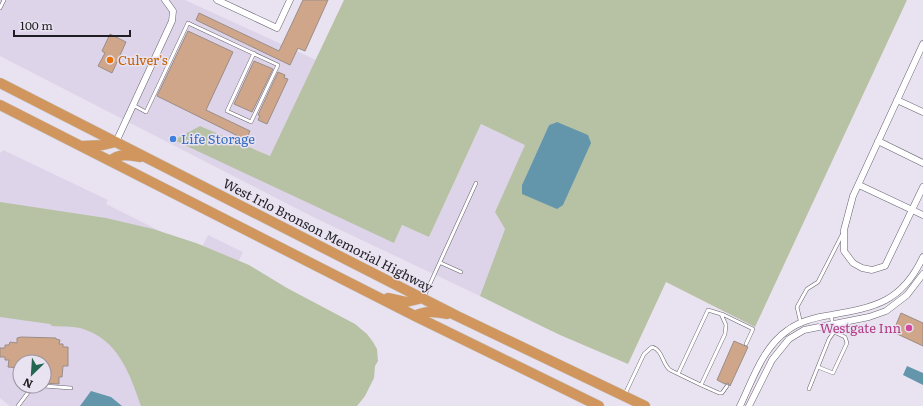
<svg xmlns="http://www.w3.org/2000/svg" width="923" height="406" font-family="Literata,serif">
<style>
.built{fill:#ddd4e9;fill-rule:evenodd}
.green{fill:#b7c1a3;fill-rule:evenodd}
.water{fill:#6496ab}
.building{fill:#d0a68b;stroke:#9a8d85}
.lines{fill:none;stroke-linecap:round;stroke-linejoin:round}
.service-casing{stroke:#68626e;stroke-width:4}
.minor-casing{stroke:#68626e;stroke-width:7}
.trunk-casing{stroke:#c9c9ca;stroke-width:11}
.service{stroke:#fff;stroke-width:3}
.minor{stroke:#fff;stroke-width:6}
.trunk{stroke:#d0965e;stroke-width:10}
.food-dot{fill:#e8710a;stroke:#e9e3f1;stroke-width:1.5}
.shop-dot{fill:#3f7fe0;stroke:#e9e3f1;stroke-width:1.5}
.hotel-dot{fill:#d1479c;stroke:#e9e3f1;stroke-width:1.5}
.labels{text-anchor:middle;stroke-width:3;stroke-linejoin:round;paint-order:stroke}
.food-label{font-size:13px;fill:#c56008;stroke:#e9e3f1;text-anchor:start}
.shop-label{font-size:13px;fill:#366cbe;stroke:#e9e3f1;text-anchor:start}
.street-label{font-size:13px;fill:#201e23;stroke:#e9e3f1}
.hotel-label{font-size:13px;fill:#b23c85;stroke:#e9e3f1;text-anchor:end}
</style>
<rect width="100%" height="100%" fill="#e9e3f1"/>
<path class="built" d="M0 0H185L316 60 270 156 200 126 394 243 402 225 429 237 481 124 526 145 495 212 505 229 480 296 315 218 0 56Z
M3 150 108 200 106 204 200 251 208 235 243 252 170 406H10L0 398V153ZM20 362H44V386H20Z"/>
<path class="green" d="M344 0H907L755 327 666 282 628 364 560 335 480 296 505 229 495 212 525 145 481 124 429 237 402 225 394 243 174 140 200 126 270 156ZM557 122 522 185 549 125Z
M0 202 106 218 153 229 196 243 249 265 287 288 355 324 367 334 373 342 377 349 378 361 375 366 374 378 365 396 357 406H141C129 372 118 339 80 328 71 326 61 327 52 326L50 324 0 317Z"/>
<path class="water" d="M557 122 588 135 591 143 563 205 557 209 522 194V185L549 125Z
M907 366 923 373V385L903 375Z
M91 391 111 397 122 406H80Z"/>
<path class="building" d="M303 0H328L305 51 298 48 290 65 196 20 199 13 279 51Z
M188 31 233 52 206 110 250 131 246 140 157 96Z
M110 34 126 42 112 73 98 66 105 53 102 51Z
M254 61 273 69 252 112 234 104Z
M278 72 285 75 284 78 288 79 267 124 258 120 260 116 258 115Z
M901 313 923 323V346L893 332Z
M21 337 56 338V339L60 340 59 344H63V347H68V366H63L62 377H59V384L44 383V362H20V368L8 367 9 360H5V357H0V348H5V345H9L10 342 17 343V338Z
M734 341 748 347 730 386 728 383 725 384 717 380Z"/>
<g class="lines">
<g class="service-casing">
<path id="service" d="M0 8 4 0
M133 105 146 112 188 23 278 65 251 122 227 111 254 53
M441 263 461 272
M424 297 476 183
M722 314 753 329 746 344
M801 324 797 307 807 289 818 282 843 233
M818 367 833 373 847 343 845 337 834 332
M701 385 719 393H722L727 386
M44 386 71 388
M809 389 829 339 834 332 831 315
M625 394 644 354 652 347C663 350 662 364 670 370L701 385 725 334 726 325 721 314 708 310 678 374
M18 406 30 390 37 386"/>
</g>
<g class="minor-casing">
<path id="minor" d="M217 0 277 28 290 0
M923 44 853 196 844 230V251L853 263 862 268 872 270 885 266 923 187
M897 100 923 112
M878 141 923 163
M116 142 172 21 173 11 165 0
M859 185 923 215
M740 406C753 379 763 347 788 330 800 321 817 317 831 315 876 307 902 302 923 257
M749 406 772 360 789 339 804 330 869 317 886 311 907 295 923 274"/>
</g>
<g class="trunk-casing">
<path id="trunk" d="M0 83 457 316 645 406
M0 105 415 316 599 406
M82 146 103 145 116 142
M110 161C120 153 128 155 140 157
M388 298 406 302 423 298
M415 316C426 310 436 312 447 314"/>
</g>
<use href="#service" class="service"/>
<use href="#minor" class="minor"/>
<use href="#trunk" class="trunk"/>
</g>
<circle class="food-dot" cx="110" cy="60" r="4"/>
<circle class="shop-dot" cx="173" cy="139" r="4"/>
<circle class="hotel-dot" cx="909" cy="328" r="4"/>
<g class="labels">
<g class="food-label">
<text x="118" y="65">Culver's</text>
</g>
<g class="shop-label">
<text x="181" y="144">Life Storage</text>
</g>
<g class="street-label">
<text transform="translate(328 235) rotate(27)" y="5">West Irlo Bronson Memorial Highway</text>
</g>
<g class="hotel-label">
<text x="901" y="333">Westgate Inn</text>
</g>
</g>
<g transform="translate(32 374) rotate(205)"><circle r="19" fill="#e9e3f1" stroke="#99949f"/>
<path d="M0-3L7 15L0 10L-7 15Z" fill="#236553"/>
<text y="-6" font-size="11" font-weight="bold" text-anchor="middle" fill="#201e23">N</text>
</g>
<path d="M14 30v6h116v-6" fill="none" stroke="#201e23" stroke-width="2"/>
<text x="20" y="30" font-size="12" fill="#201e23" stroke="#e9e3f1" stroke-width="3" paint-order="stroke">100 m</text>
</svg>
